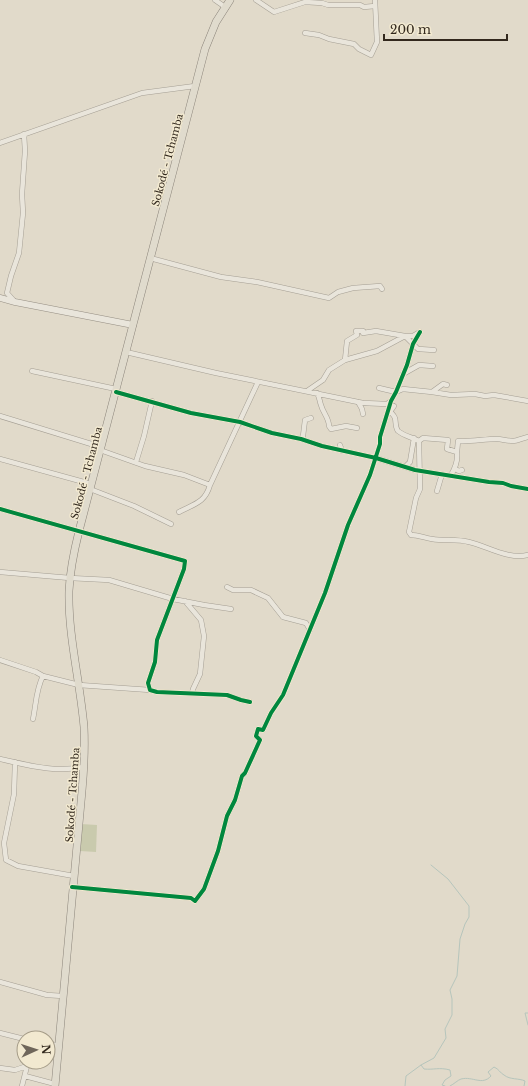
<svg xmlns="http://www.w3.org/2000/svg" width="528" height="1086" font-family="'Libre Baskerville',serif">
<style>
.cemetery{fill:#c9caad}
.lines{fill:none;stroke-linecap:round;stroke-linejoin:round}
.stream{stroke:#b6c5bc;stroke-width:1}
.minor-casing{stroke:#a59f94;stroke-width:5.5}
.secondary-casing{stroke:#958e83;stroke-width:7}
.primary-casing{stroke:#8b847a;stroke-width:8}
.minor{stroke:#e9e5db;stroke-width:4.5}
.secondary{stroke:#e9e5db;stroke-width:6}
.primary{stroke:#e0dbcd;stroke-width:7}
.cycleway-casing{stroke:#f2e9d0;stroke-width:6}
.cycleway{stroke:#00873e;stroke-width:4}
.labels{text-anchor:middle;stroke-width:3;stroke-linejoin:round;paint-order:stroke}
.street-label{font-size:10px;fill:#32281d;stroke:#f2e9d0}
</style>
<rect width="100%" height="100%" fill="#e1daca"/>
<path class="cemetery" d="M81 824 97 825 96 852 80 851Z"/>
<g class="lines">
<path class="stream" d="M528 1013H525L528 1025
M421 1065 434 1058 446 1038 445 1029 452 1015V999L450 990 457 976 460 939 465 924 469 917V906L448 879 431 865
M405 1086 406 1076 421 1065 424 1069C434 1070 439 1067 450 1070L451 1076 445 1080 442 1085 445 1086
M450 1086C454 1084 458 1080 461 1079 473 1076 482 1086 491 1076L488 1072 494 1067C499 1069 500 1073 504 1075 510 1080 519 1078 525 1081L524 1086"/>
<g class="minor-casing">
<path id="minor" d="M215 0 225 7
M256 0 274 12 305 2 322 3 328 5H360L364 7 375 6
M305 33 319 35 329 39 354 44 359 49 371 55 377 42 375 0
M0 143 142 93 195 86
M150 258 221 277 257 282 329 298 338 292 353 288 380 286 382 289
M15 302 7 293 11 276 19 253 23 213 22 194 25 151 24 134
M126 352 216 373 363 403 387 404 391 401
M345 360 377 351 405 336H413L420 332
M32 371 116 389
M403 374 419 365 433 366
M379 388 396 392 403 389 432 392 443 384 447 385
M307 391 323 380 329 370 345 360 347 341 357 335 356 331H363V333L376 331 405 336 418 349 434 350
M116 392 191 413 240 422 272 433 301 439 322 446 376 458 415 470 489 482 503 483 511 486 528 489
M432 392 451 395 475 394 485 396 494 395 528 401
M317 393C320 398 319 400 321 405 323 413 329 418 329 426L331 429 346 426 357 428
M358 402 362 409 363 414
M394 406 392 409 389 410C391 413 394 415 395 418 396 422 395 427 398 431 404 436 412 437 419 441L420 489 416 498 409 532 411 535C418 535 425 538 432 539 444 541 457 539 469 542 487 546 508 560 528 555
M0 416 101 447
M301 439 303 436 305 420 311 418
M419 441 423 438 448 440 447 449 457 452 458 441C471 442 484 439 497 439 502 439 507 441 513 441 517 441 523 438 528 437
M340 445 342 451
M100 450 145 466 184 475 210 485 258 382
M0 459 91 484
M136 462 144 436 152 401
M405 467 410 462 414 438
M455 469 459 471 462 470
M451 475C456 467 458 461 457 452
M90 489 134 506 171 524
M437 491 442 474
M0 509 185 561 184 569 157 640 155 662 148 683 150 690 157 692 227 695 241 700 250 702
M179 512C194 504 205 503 210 485
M0 572 70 578 109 580 173 599 204 605 231 609
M227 587 233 590H251L268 598 283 617 306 623 310 630
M185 601 201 620 204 636 200 674 193 689 192 693
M0 660 36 672 43 676 79 685 150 690
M33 719C36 705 36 689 43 676
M0 759C28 765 55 773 84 767
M15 762 14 794 4 843 6 860 18 866 74 876
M72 887 191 898 195 901 204 889 218 851 227 816 235 800 242 776 245 773 260 740 256 736 258 729 263 730 271 713 283 695 325 593 348 525 370 475 380 444V437L391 401 396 392 407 365 413 344 420 332
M0 982 47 995 63 996
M0 1033 24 1039
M48 1043 58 1046
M0 1068 15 1070 27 1066
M25 1076 55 1084
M22 1086 28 1062"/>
</g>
<g class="secondary-casing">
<path id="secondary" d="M0 298 15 302 133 325"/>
</g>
<g class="primary-casing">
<path id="primary" d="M55 1086 82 791C84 769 85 748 84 727 80 681 68 636 69 591 70 570 74 551 79 531L205 49 216 22 230 0"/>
</g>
<use href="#minor" class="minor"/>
<use href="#secondary" class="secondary"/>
<use href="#primary" class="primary"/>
<g class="cycleway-casing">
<path id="cycleway" d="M116 392 191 413 240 422 272 433 301 439 322 446 376 458 415 470 489 482 503 483 511 486 528 489
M0 509 185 561 184 569 157 640 155 662 148 683 150 690 157 692 227 695 241 700 250 702
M72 887 191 898 195 901 204 889 218 851 227 816 235 800 242 776 245 773 260 740 256 736 258 729 263 730 271 713 283 695 325 593 348 525 370 475 380 444V437L391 401 396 392 407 365 413 344 420 332"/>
</g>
<use href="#cycleway" class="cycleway"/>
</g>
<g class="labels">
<g class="street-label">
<text transform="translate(167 160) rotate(-75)" y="4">Sokodé - Tchamba</text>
<text transform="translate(86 473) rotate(-75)" y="4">Sokodé - Tchamba</text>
<text transform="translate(72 795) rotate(-86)" y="4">Sokodé - Tchamba</text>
</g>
</g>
<g transform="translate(36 1050) rotate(87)"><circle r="19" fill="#f2e9d0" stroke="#a59c88"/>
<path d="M0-3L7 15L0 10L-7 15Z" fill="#6f665a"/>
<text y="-6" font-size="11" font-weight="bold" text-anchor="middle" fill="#32281d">N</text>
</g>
<path d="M384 34v6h123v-6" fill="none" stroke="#32281d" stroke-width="2"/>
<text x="390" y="34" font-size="12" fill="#32281d" stroke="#f2e9d0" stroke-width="3" paint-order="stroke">200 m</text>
</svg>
